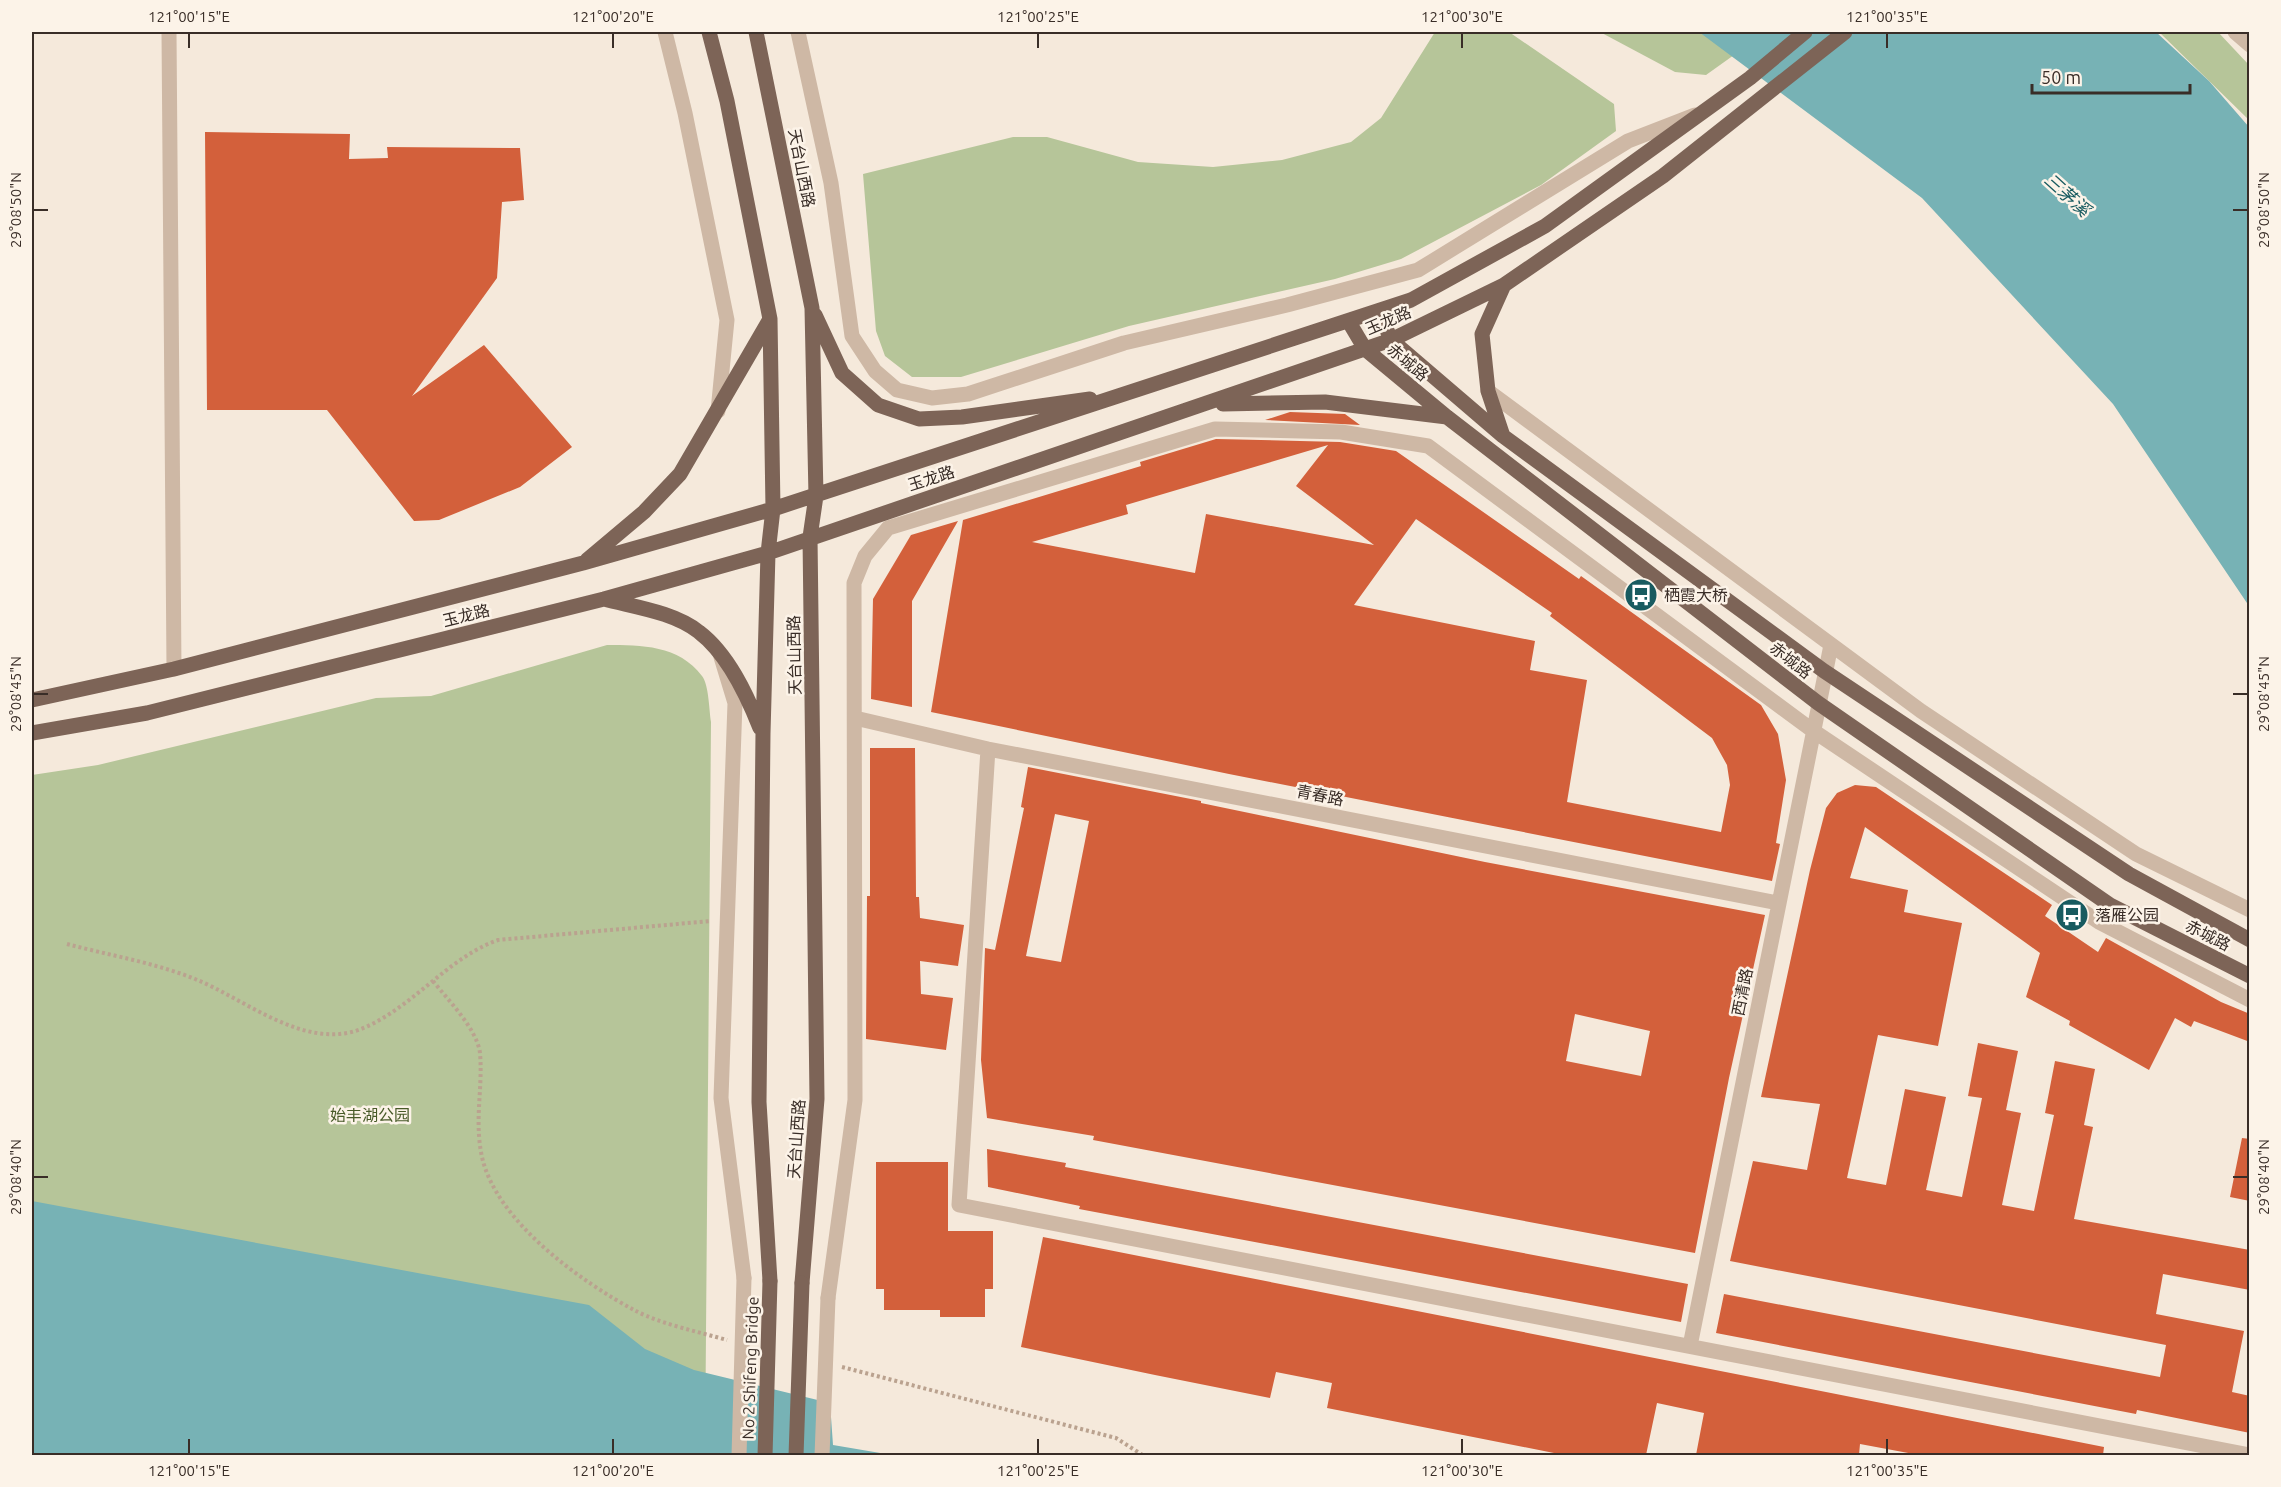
<svg xmlns="http://www.w3.org/2000/svg" width="2281" height="1487" font-family="Ubuntu,'Noto Sans SC',sans-serif">
<style>
.green{fill:#b6c599}
.water{fill:#77b2b5}
.building{fill:#d3603b;fill-rule:evenodd}
.lines{fill:none;stroke-linecap:round;stroke-linejoin:round}
.path{stroke:#baa28f;stroke-width:4;stroke-dasharray:3 3;stroke-linecap:butt}
.minor{stroke:#ceb8a5;stroke-width:15}
.major{stroke:#7d6457;stroke-width:15}
.minor-bridge{stroke:#ceb8a5;stroke-width:15}
.major-bridge{stroke:#7d6457;stroke-width:15}
.ticks{fill:none;stroke:#392d27;stroke-width:2}
.labels{text-anchor:middle;stroke-width:5;stroke-linejoin:round;paint-order:stroke}
.street-label{font-size:16px;fill:#392d27;stroke:#fcf3e8}
.poi-label{font-size:16px;fill:#392d27;stroke:#fcf3e8;text-anchor:start}
.park-label{font-size:16px;fill:#485a28;stroke:#fcf3e8}
.water-label{font-size:18px;font-style:italic;fill:#185b60;stroke:#fcf3e8}
.neatline{fill:none;stroke:#392d27;stroke-width:2}
.ticks-label{font-size:15px;text-anchor:middle;fill:#392d27}
</style>
<rect width="100%" height="100%" fill="#f5e9db"/>
<path class="green" d="M1435 32H1509L1614 104 1616 131 1541 185 1401 259 1335 279 1129 326 961 377H912L885 356 876 331 863 174 1013 137H1047L1138 162 1213 167 1282 160 1351 142 1381 118Z
M1600 32H1700L1734 55 1706 75 1675 72Z
M2159 32H2218L2249 65V120Z
M607 645C641 645 679 645 702 676 709 685 709 710 711 722L705 1455 32 1456V775L98 765 376 698 431 696Z"/>
<path class="water" d="M1699 32H2156L2209 81 2249 127V606L2113 404 1922 198Z
M32 1201 589 1305 645 1349 694 1370 830 1403 833 1445 892 1455H32Z"/>
<path class="building" d="M205 132 350 134 349 159 388 158 387 147 520 148 524 200 502 202 497 278 412 396 484 345 572 447 520 487 439 520 414 521 327 410H207Z
M1290 412 1345 414 1360 425 1265 420Z
M1216 439 1340 442 1396 451 1579 579 1581 576 1761 705 1778 734 1786 780 1776 843 1780 844 1772 881 1229 774 931 712 963 520 1141 466 1140 462ZM1328 445 1296 486 1374 545 1206 514 1195 573 1032 542 1128 514 1126 505ZM1416 519 1552 613 1550 616 1712 738 1727 765 1730 785 1721 832 1567 802 1587 680 1530 670 1535 641 1354 605Z
M958 521 912 601V707L871 699 873 599 911 535Z
M870 748H915L916 897H919L920 918 964 925 958 966 920 961 921 994 953 998 946 1050 866 1039 867 896H870Z
M1028 767 1201 801V803L1485 862 1765 915 1729 1078 1695 1253 1093 1140 1094 1136 987 1118 981 1060 985 948 995 950 1024 808 1021 807ZM1055 814 1089 821 1061 962 1026 956ZM1575 1014 1650 1031 1641 1076 1566 1061Z
M1855 785 1876 787 2052 905 2045 916 2098 952 2106 938 2221 1002 2250 1014V1042L2194 1021 2191 1027 2175 1018 2149 1070 2069 1025 2070 1021 2026 997 2040 953 1865 827 1850 878 1908 890 1904 912 1962 923 1938 1046 1878 1035 1847 1178 1886 1185 1905 1089 1946 1097 1926 1190 1962 1197 1982 1098 1968 1096 1978 1043 2018 1051 2006 1110 2021 1113 2002 1205 2034 1211 2054 1115 2045 1113 2055 1061 2095 1069 2084 1125 2093 1127 2074 1219 2250 1250V1290L2163 1274 2156 1314 2244 1331 2232 1392 2250 1396V1433L2137 1410 2136 1414 1716 1333 1724 1294 2160 1377 2166 1345 1730 1261 1753 1161 1807 1170 1820 1104 1761 1097 1810 870 1826 808 1837 793Z
M2242 1138 2250 1139V1201L2230 1197Z
M987 1149 1066 1163 1065 1167 1688 1284 1681 1322 1079 1209 1080 1206 988 1187Z
M876 1162H948V1231H993V1289H985V1317H940V1310H884V1289H876Z
M1043 1237 2104 1447 2103 1455H1919L1860 1444 1859 1455H1696L1704 1413 1657 1403 1646 1455H1564L1327 1408 1332 1383 1276 1372 1270 1398 1155 1375 1021 1347Z"/>
<g class="lines">
<path class="path" d="M67 944C108 955 156 963 195 979 245 999 305 1051 361 1029 413 1008 447 958 498 940L711 921
M433 981C448 1000 477 1029 480 1053 483 1089 474 1120 482 1157 496 1221 581 1282 636 1311 661 1324 699 1332 727 1340
M842 1367 1116 1438 1144 1456"/>
<path class="minor" d="M169 32 174 669
M665 32 685 113 727 320 718 411
M798 32 831 183 852 336 875 371 897 390 932 398 968 394 1124 343 1287 305 1418 270 1628 141 1695 115
M2235 32 2250 45
M1488 391 1921 711 2136 854 2250 910
M721 657 735 703 721 1098 744 1278
M855 718 988 749 1778 903
M988 749 959 1205 2250 1455
M828 1298 855 1100 854 583 865 556 888 528 1215 429 1341 432 1428 446 1812 730 2099 922 2250 1000
M1690 1346 1831 645"/>
<path class="major" d="M709 32 727 101 770 319 773 509 768 553 763 733 759 1102 770 1281
M756 32 812 308 816 496 810 537 817 1099 802 1283
M1379 311 1391 340 1503 436 1824 671 2129 874 2250 940
M815 315 842 373 878 405 919 419 962 417 1090 399
M1349 322 1365 349 1447 417 1818 703 2110 905 2250 976
M1223 404 1325 402 1447 417
M1503 436 1488 391 1482 334 1504 285
M587 560 644 512 680 474 770 319
M604 599C634 607 674 612 699 632 728 654 747 695 760 728
M32 700 174 669 583 563 773 509 1411 300 1545 226 1750 78 1805 32
M32 733 147 713 604 599 768 553 1391 340 1504 285 1663 176 1845 32"/>
<path class="minor-bridge" d="M739 1456 744 1278
M822 1456 828 1298"/>
<path class="major-bridge" d="M765 1456 770 1281
M796 1456 802 1283"/>
</g>
<path class="ticks" d="M189 33V48M613 33V48M1038 33V48M1462 33V48M1887 33V48M33 210H48M2233 210H2248M33 694H48M2233 694H2248M33 1177H48M2233 1177H2248M189 1439V1454M613 1439V1454M1038 1439V1454M1462 1439V1454M1887 1439V1454"/>
<defs>
<g id="bus-disc" transform="scale(1.725)"><circle r="9.5" fill="#185b60" stroke="#fcf3e8"/><path d="M-5-6H5V4H4V6H2V4H-2V6H-4V4H-5ZM-3.5-4V0h7V-4ZM-3.5 1.2v1.5H-2V1.2ZM2 1.2v1.5H3.5V1.2Z" fill="#fff"/></g>
</defs>
<g fill-rule="evenodd">
<use href="#bus-disc" x="1641" y="595"/>
<use href="#bus-disc" x="2072" y="915"/>
</g>
<g class="labels">
<g class="street-label">
<text transform="translate(802 168) rotate(79)" y="6">天台山西路</text>
<text transform="translate(1388 320) rotate(-23)" y="6">玉龙路</text>
<text transform="translate(1408 362) rotate(40)" y="6">赤城路</text>
<text transform="translate(931 478) rotate(-18)" y="6">玉龙路</text>
<text transform="translate(466 615) rotate(-14)" y="6">玉龙路</text>
<text transform="translate(794 655) rotate(-91)" y="6">天台山西路</text>
<text transform="translate(1791 660) rotate(38)" y="6">赤城路</text>
<text transform="translate(1320 795) rotate(11)" y="6">青春路</text>
<text transform="translate(2208 935) rotate(27)" y="6">赤城路</text>
<text transform="translate(1742 992) rotate(-79)" y="6">西清路</text>
<text transform="translate(796 1139) rotate(-86)" y="6">天台山西路</text>
<text transform="translate(750 1368) rotate(-88)" y="6">No 2 Shifeng Bridge</text>
</g>
<g class="poi-label">
<text x="1664" y="601">栖霞大桥</text>
<text x="2095" y="921">落雁公园</text>
</g>
<g class="park-label">
<text x="370" y="1121">始丰湖公园</text>
</g>
<g class="water-label">
<text transform="translate(2067 195) rotate(42)" y="6">三茅溪</text>
</g>
</g>
<rect width="2281" height="1487" fill="none" stroke="#fcf3e8" stroke-width="66"/>
<path d="M2032 84v9h158v-9" fill="none" stroke="#392d27" stroke-width="3"/>
<text x="2041" y="84" font-size="18" fill="#392d27" stroke="#fcf3e8" stroke-width="4.5" paint-order="stroke">50 m</text>
<rect x="33" y="33" width="2215" height="1421" class="neatline"/>
<g class="ticks-label">
<text x="189" y="22">121°00'15"E</text>
<text x="613" y="22">121°00'20"E</text>
<text x="1038" y="22">121°00'25"E</text>
<text x="1462" y="22">121°00'30"E</text>
<text x="1887" y="22">121°00'35"E</text>
<text transform="translate(16 210) rotate(-90)" y="5">29°08'50"N</text>
<text transform="translate(2264 210) rotate(-90)" y="5">29°08'50"N</text>
<text transform="translate(16 694) rotate(-90)" y="5">29°08'45"N</text>
<text transform="translate(2264 694) rotate(-90)" y="5">29°08'45"N</text>
<text transform="translate(16 1177) rotate(-90)" y="5">29°08'40"N</text>
<text transform="translate(2264 1177) rotate(-90)" y="5">29°08'40"N</text>
<text x="189" y="1476">121°00'15"E</text>
<text x="613" y="1476">121°00'20"E</text>
<text x="1038" y="1476">121°00'25"E</text>
<text x="1462" y="1476">121°00'30"E</text>
<text x="1887" y="1476">121°00'35"E</text>
</g>
</svg>
